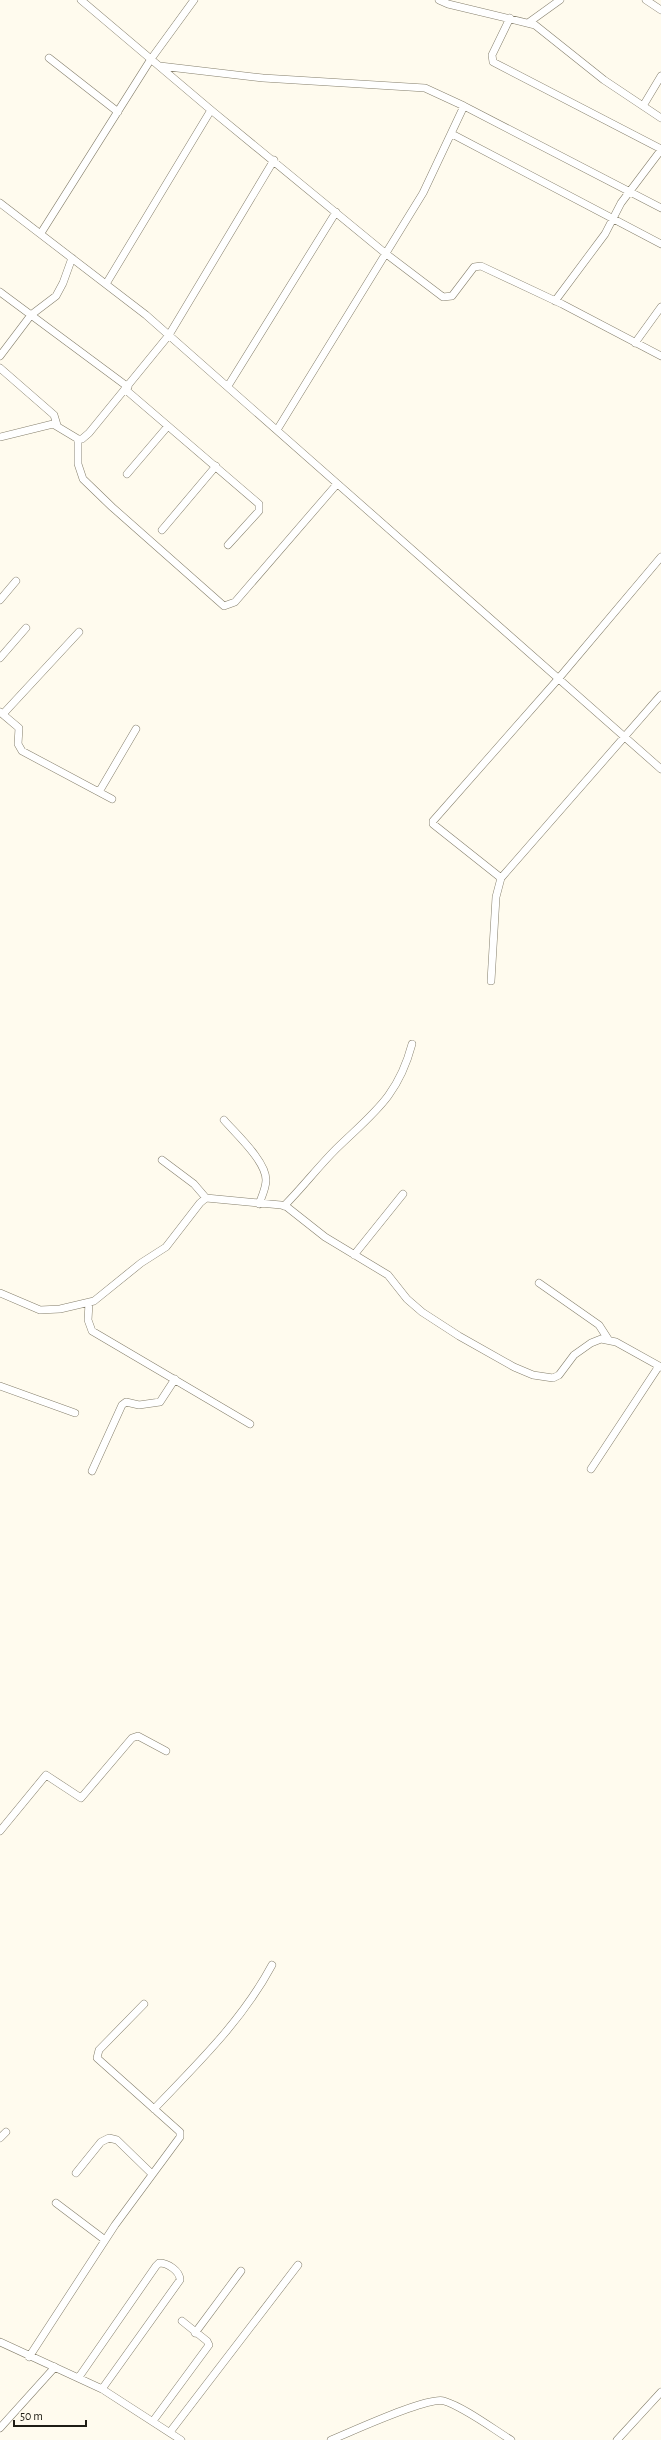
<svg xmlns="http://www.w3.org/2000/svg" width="661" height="2440" font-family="'Alegreya Sans',sans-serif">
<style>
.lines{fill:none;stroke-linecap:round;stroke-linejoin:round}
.minor-casing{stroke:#857f6c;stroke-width:8}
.minor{stroke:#fff;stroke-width:7}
</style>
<rect width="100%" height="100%" fill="#fffbee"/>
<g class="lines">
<g class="minor-casing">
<path id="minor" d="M81 0 211 110 385 253 443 297 452 296 474 267 481 266 562 304 661 356
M439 0 448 4 535 25 604 80 661 118
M646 0 661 10
M510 18 492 55 493 62 661 149
M528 23 560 0
M49 58 118 112
M160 66 263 78 425 88 464 106 661 208
M643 106 661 76
M452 134 661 244
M0 203 146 315 661 769
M41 233 151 59 194 0
M106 284 211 110
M0 292 128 387
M555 301 605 234 621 203 661 150
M635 343 661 307
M0 356 31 315 56 296 63 283 72 258
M0 368 54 415 57 425
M228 386 336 212
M126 390 259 504V511L228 545
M277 430 423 193 464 106
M0 437 53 424 78 439H82L89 433 169 335 274 160
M78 439V464L83 479 112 507 224 606 235 602 337 484
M127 474 168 426
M162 530 216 466
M0 600 16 581
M0 658 26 628
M0 712 19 728 18 744 22 751 112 799
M3 714 79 632
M99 792 136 729
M501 878 433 824V821L559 678 661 557
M491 981 496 897 501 878 661 695
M224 1120C236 1134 266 1161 266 1180 266 1188 262 1196 259 1204
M162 1160 194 1184 206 1198
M284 1206C302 1188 318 1167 336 1149 373 1113 398 1097 412 1044
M354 1255 403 1194
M539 1283 599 1325 608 1339
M0 1293 40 1310 60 1309 94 1301 141 1263 166 1247 200 1203 206 1198 281 1205 287 1207 325 1237 388 1275 407 1299 422 1312 459 1336 514 1367 533 1375 553 1378 559 1375 574 1355 591 1343 601 1339 616 1342 661 1367
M89 1303 88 1320 92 1331 250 1424
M0 1386 75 1413
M591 1469 659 1366
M92 1471 122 1405 126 1402 139 1405 160 1402 175 1379
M0 1831 46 1775 81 1798 132 1738 138 1736 166 1751
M154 2109C197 2064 242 2021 272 1965
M0 2138 6 2132
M76 2173 101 2142 109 2138 117 2140 152 2174
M56 2203 105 2240
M195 2333 241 2271
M0 2342 102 2389 181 2440
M29 2357 115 2225 180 2137V2132L97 2058 99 2050 144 2004
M79 2377 156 2266 159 2263C168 2263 180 2271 180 2280L102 2389
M153 2421 209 2345 207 2341 182 2321
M0 2428 55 2367
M170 2432 298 2265
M331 2440C351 2432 428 2396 444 2401 464 2407 493 2429 511 2440
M617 2440 661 2392"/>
</g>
<use href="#minor" class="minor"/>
</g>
<path d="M14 2420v6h72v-6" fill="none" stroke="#1f1d15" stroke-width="2"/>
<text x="20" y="2420" font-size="12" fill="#1f1d15" stroke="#fffbee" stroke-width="3" paint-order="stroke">50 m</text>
</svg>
